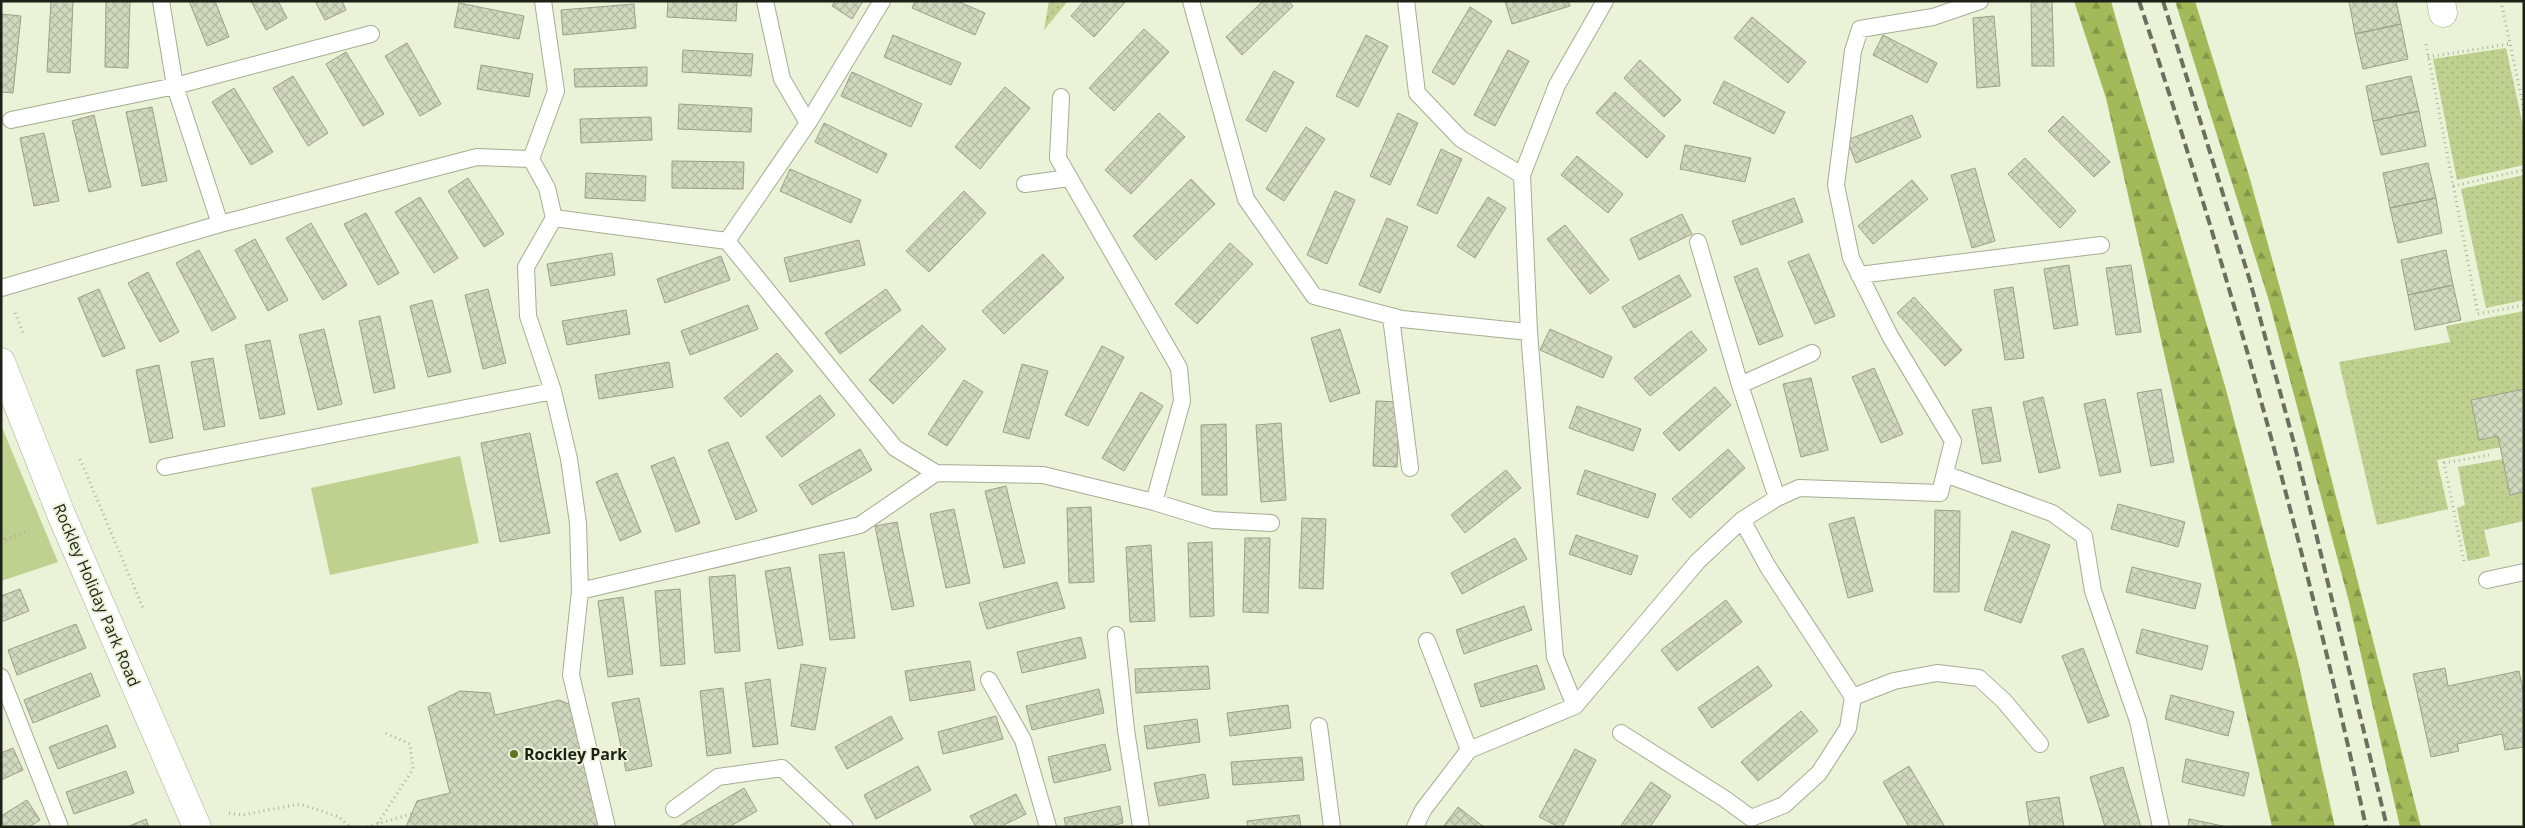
<svg xmlns="http://www.w3.org/2000/svg" width="2525" height="828" font-family="'Open Sans',sans-serif">
<style>
.grass{fill:url(#grass-dots)}
.forest{fill:url(#forest-firs)}
.pitch{fill:#bfd08f}
.building{fill:url(#building-cross-hatch);stroke:#9aa187}
.lines{fill:none;stroke-linecap:round;stroke-linejoin:round}
.service-casing{stroke:#a5ad93;stroke-width:18}
.minor-casing{stroke:#a5ad93;stroke-width:29}
.path{stroke:#abb29c;stroke-width:3;stroke-dasharray:1 4;stroke-linecap:butt}
.service{stroke:#fff;stroke-width:16}
.minor{stroke:#fff;stroke-width:28}
.rail{stroke:#6a6f5f;stroke-width:4;stroke-dasharray:10 5;stroke-linecap:butt}
.poi-dot{fill:#617220;stroke:#eaf2d7;stroke-width:2}
.labels{text-anchor:middle;stroke-width:4;stroke-linejoin:round;paint-order:stroke}
.street-label{font-size:16px;fill:#1d2016;stroke:#eaf2d7}
.poi-label{font-size:16px;font-weight:bold;fill:#1d2016;stroke:#eaf2d7;text-anchor:start}
</style>
<defs>
<pattern id="grass-dots" width="8" height="8" patternUnits="userSpaceOnUse" patternTransform="scale(1.25)"><rect width="8" height="8" fill="#bfd08f"/><path d="M2 2h.1M6 6h.1" fill="none" stroke="#a4b27b" stroke-width="1.8" stroke-linecap="round"/></pattern>
<pattern id="forest-firs" width="22" height="20" patternUnits="userSpaceOnUse" patternTransform="scale(1.25)"><rect width="22" height="20" fill="#a4ba5a"/><path d="M5 1l3.5 6h-7zM16 11l3.5 6h-7z" fill="#859749"/></pattern>
<pattern id="building-cross-hatch" width="8" height="8" patternUnits="userSpaceOnUse" patternTransform="scale(1.25)"><rect width="8" height="8" fill="#d0d8bd"/><path d="M0 0l8 8M0 8l8-8" fill="none" stroke="#b2b9a2"/></pattern>
</defs>
<rect width="100%" height="100%" fill="#eaf2d7"/>
<path class="grass" d="M1049 1H1068L1044 30Z
M2506 48 2524 130V165L2457 180 2433 59Z
M2524 175V300L2486 308 2461 189Z
M2524 311V389L2471 400 2479 440 2498 436 2501 447 2437 460 2448 509 2377 525 2339 362 2450 342 2446 326Z
M2503 459 2524 492V521L2484 530 2490 556 2468 561 2457 508 2465 505 2458 467Z"/>
<path class="forest" d="M2074 1H2111L2118 26 2225 386 2298 661 2335 827H2272L2106 98Z
M2175 1H2195L2250 179 2316 419 2421 827H2400L2349 602 2269 301Z"/>
<path class="pitch" d="M1 425 58 562 1 581Z
M460 456 479 543 330 575 311 488Z"/>
<path class="building" d="M51 1H73L70 73 47 72Z
M106 1H130L128 68 105 67Z
M189 1H215L229 37 207 46Z
M251 1H278L287 18 266 30Z
M315 1H342L346 10 325 20Z
M668 1H737L736 21 667 17Z
M835 1H863L852 19 832 6Z
M915 1H957L985 13 975 35 912 8Z
M1084 1H1126L1094 37 1071 16Z
M1263 1H1288L1293 6 1242 55 1226 37Z
M1505 1H1568L1570 6 1512 24Z
M2031 1H2052L2054 66H2032Z
M2349 1H2396L2401 24 2355 34Z
M459 3 524 16 519 39 454 27Z
M634 4 636 28 563 35 561 10Z
M1470 7 1492 21 1454 85 1432 72Z
M1 14 21 16 13 93 1 92Z
M1994 16 2000 86 1977 88 1973 18Z
M1752 17 1806 62 1788 83 1734 38Z
M2401 24 2408 59 2363 69 2355 34Z
M1144 29 1169 52 1114 111 1089 88Z
M893 35 961 63 951 85 884 57Z
M1366 35 1388 46 1358 107 1336 96Z
M1883 35 1937 63 1927 83 1873 55Z
M407 43 441 104 420 116 385 56Z
M683 50 753 54 751 76 682 72Z
M1508 50 1529 61 1495 126 1474 115Z
M346 52 384 114 363 126 326 64Z
M1640 60 1681 100 1664 117 1624 78Z
M481 65 533 74 529 97 477 89Z
M647 67V86L575 87 574 69Z
M1274 71 1294 82 1266 132 1246 120Z
M852 72 922 104 911 127 841 96Z
M293 76 328 133 308 146 273 88Z
M2411 76 2419 111 2373 121 2366 86Z
M1724 81 1785 112 1774 134 1713 103Z
M1005 87 1030 108 980 169 955 147Z
M234 88 273 152 251 165 212 102Z
M1615 92 1665 136 1647 158 1596 113Z
M679 104 752 108 751 132 678 129Z
M152 107 167 181 142 186 126 112Z
M2419 111 2426 146 2381 155 2373 121Z
M1159 113 1185 137 1131 194 1105 170Z
M1398 113 1418 123 1390 185 1370 176Z
M94 115 111 187 89 192 72 121Z
M1912 115 1921 137 1856 163 1847 140Z
M2063 116 2110 162 2094 177 2048 131Z
M651 117 652 140 581 143 580 119Z
M824 123 887 154 877 173 815 142Z
M1306 127 1325 139 1284 201 1266 189Z
M44 133 59 201 34 206 20 138Z
M1685 145 1751 158 1745 182 1680 169Z
M1441 149 1462 159 1437 214 1417 205Z
M1577 156 1623 194 1608 213 1561 175Z
M2025 158 2076 211 2060 228 2008 174Z
M672 161 744 162 743 189 672 188Z
M2428 163 2436 198 2390 208 2383 173Z
M1975 168 1995 241 1972 248 1951 175Z
M790 169 861 200 851 223 780 191Z
M586 173 646 176 645 201 585 198Z
M468 178 504 234 484 247 448 191Z
M1191 179 1215 204 1156 260 1133 236Z
M1912 180 1928 199 1873 244 1858 226Z
M964 191 986 213 929 272 906 251Z
M1335 191 1355 200 1327 264 1307 255Z
M420 197 458 258 434 273 395 212Z
M1488 197 1506 208 1475 258 1457 246Z
M1794 198 1803 222 1741 245 1732 221Z
M2436 198 2442 233 2398 243 2390 208Z
M366 213 399 273 378 285 344 224Z
M1682 214 1692 234 1639 260 1630 239Z
M1387 218 1408 227 1380 293 1359 285Z
M311 223 347 285 323 300 286 238Z
M1565 225 1609 280 1590 294 1547 239Z
M255 239 288 300 268 311 235 250Z
M859 240 865 265 790 282 784 258Z
M1230 243 1253 264 1197 324 1175 304Z
M199 250 236 318 212 331 176 263Z
M2446 250 2453 285 2408 295 2401 260Z
M612 253 615 275 551 286 547 264Z
M1043 254 1064 278 1004 334 982 311Z
M1809 254 1835 316 1815 324 1788 262Z
M721 256 730 280 665 303 657 279Z
M2069 265 2078 325 2054 329 2044 269Z
M2131 265 2141 332 2116 335 2106 268Z
M1757 268 1783 336 1759 345 1734 277Z
M148 272 179 332 160 342 128 283Z
M1679 275 1691 296 1634 328 1622 307Z
M2453 285 2461 320 2415 330 2408 295Z
M2013 287 2024 358 2005 360 1994 290Z
M99 289 125 348 103 357 78 298Z
M488 289 506 363 483 369 465 295Z
M886 289 901 310 840 354 825 333Z
M1914 297 1962 350 1945 366 1897 313Z
M432 300 451 372 428 377 410 306Z
M748 305 758 329 690 355 681 331Z
M626 310 630 334 567 345 562 321Z
M380 316 395 388 374 393 359 321Z
M922 325 946 349 893 404 869 380Z
M324 329 342 404 318 410 299 335Z
M1340 329 1360 393 1330 402 1311 338Z
M1550 329 1612 357 1603 378 1540 350Z
M1691 331 1707 350 1650 396 1634 378Z
M270 340 285 414 260 419 245 345Z
M1102 346 1124 357 1088 426 1065 415Z
M777 353 793 371 741 417 724 398Z
M213 358 225 426 204 430 191 362Z
M669 362 673 387 599 399 595 375Z
M1022 364 1048 371 1029 439 1003 432Z
M159 365 173 438 150 443 136 370Z
M1874 368 1903 434 1881 443 1852 377Z
M1811 378 1828 450 1801 457 1783 384Z
M964 380 983 392 947 446 928 434Z
M1715 387 1731 405 1679 451 1663 433Z
M2161 389 2174 462 2151 466 2137 393Z
M2524 389V492L2510 495 2498 436 2479 440 2471 400Z
M1141 392 1163 406 1124 471 1102 458Z
M820 395 835 415 782 457 766 437Z
M2043 397 2060 468 2039 473 2023 402Z
M2105 399 2121 472 2100 476 2084 404Z
M1376 401 1400 402 1397 467 1373 466Z
M1577 406 1641 429 1633 451 1569 428Z
M1991 407 2001 461 1982 464 1972 410Z
M1281 423 1286 500 1261 502 1256 425Z
M1226 424 1227 495H1202L1201 425Z
M530 433 550 533 500 542 481 443Z
M728 442 757 511 736 520 708 450Z
M860 449 872 470 812 505 799 485Z
M1728 449 1745 468 1690 518 1672 499Z
M674 457 700 523 676 532 651 466Z
M1506 470 1521 488 1465 533 1451 515Z
M1585 470 1656 494 1648 518 1577 494Z
M617 473 641 532 620 541 596 482Z
M1006 486 1025 563 1004 568 985 491Z
M2118 504 2185 522 2178 547 2111 529Z
M1091 507 1094 582 1069 583 1067 508Z
M954 509 970 583 946 588 930 514Z
M1935 510 1960 511 1959 592H1934Z
M1854 517 1873 591 1848 598 1829 524Z
M1302 518 1326 519 1323 589 1299 588Z
M897 522 914 606 892 610 875 526Z
M2012 531 2050 545 2021 623 1984 610Z
M1576 535 1638 556 1631 575 1569 554Z
M1245 538H1270L1268 613 1243 612Z
M1515 538 1527 559 1462 594 1451 573Z
M1212 542 1214 616 1190 617 1188 543Z
M1151 545 1155 621 1130 622 1126 547Z
M844 552 855 638 830 640 819 555Z
M790 567 803 645 778 649 765 571Z
M2132 567 2201 584 2195 609 2126 592Z
M735 575 740 651 715 653 709 577Z
M1057 582 1065 608 987 629 979 603Z
M20 589 29 611 1 622V596Z
M680 589 685 664 661 666 655 591Z
M623 597 633 674 608 677 598 601Z
M1726 600 1742 622 1677 671 1661 650Z
M1524 606 1532 630 1464 654 1456 630Z
M76 624 86 648 17 675 8 650Z
M2142 629 2208 646 2202 670 2136 653Z
M1081 637 1086 658 1022 673 1017 652Z
M2083 648 2109 716 2088 723 2062 656Z
M970 661 975 690 910 701 905 671Z
M801 664 826 668 815 730 791 726Z
M1537 665 1545 689 1481 707 1474 684Z
M1208 666 1210 689 1136 693 1135 669Z
M1758 666 1772 686 1712 728 1698 708Z
M2445 668 2448 686 2519 671 2524 694V747L2505 750 2502 734 2457 744 2459 751 2431 757 2413 674Z
M91 673 100 696 33 723 24 700Z
M770 679 778 744 753 747 745 683Z
M723 688 731 753 707 756 700 691Z
M1099 689 1104 713 1032 730 1026 706Z
M460 691 490 693 495 715 559 700 576 707 605 827H406L417 801 450 793 428 707Z
M2171 695 2234 712 2228 736 2165 719Z
M639 698 652 766 626 771 612 703Z
M1288 705 1291 728 1230 736 1227 713Z
M1801 711 1818 731 1758 781 1741 762Z
M891 716 903 739 847 769 835 747Z
M996 716 1003 739 943 754 938 732Z
M1197 719 1200 742 1147 749 1144 726Z
M107 725 116 747 58 769 49 747Z
M1105 744 1111 770 1054 783 1048 757Z
M13 748 23 770 1 780V753Z
M1575 749 1596 760 1562 827H1559L1539 817Z
M1302 757 1304 780 1233 785 1231 762Z
M2186 759 2249 773 2244 796 2182 782Z
M918 766 931 790 876 819 864 795Z
M1909 766 1945 827H1909L1883 782Z
M2123 767 2141 827H2105L2090 777Z
M126 771 134 793 74 814 66 792Z
M1205 774 1209 798 1159 806 1154 783Z
M1651 782 1671 796 1650 827H1620Z
M744 788 757 811 729 827H678Z
M1016 794 1026 814 1000 827H976L970 816Z
M2059 797 2064 827H2030L2026 802Z
M27 800 40 820 29 827H1V816Z
M1120 806 1123 823 1106 827H1066L1064 818Z
M1458 807 1484 827H1443Z
M1299 815 1301 827H1248L1247 821Z
M146 819 149 827H127Z
M2189 819 2228 827H2188Z"/>
<g class="lines">
<g class="service-casing">
<path id="service" d="M161 1 175 86 220 224
M765 1 782 79 808 123
M882 1 808 123 727 241 895 448 936 473 1043 475 1154 502 1213 520 1271 523
M1191 1 1246 199 1314 296 1402 319 1529 332
M1406 1 1417 93 1461 139 1522 175
M1605 1 1557 85 1522 175 1529 332 1555 657 1575 706 1698 561 1742 520 1777 498 1799 488 1940 493 1953 441 1890 336 1851 258 1836 185 1853 51 1860 29 1933 17 1980 1
M1061 97 1058 158 1179 368 1182 401 1154 502
M11 120 175 86 371 34
M531 159 556 91 543 1
M1025 184 1069 178
M554 218 727 241
M1698 242 1740 385 1777 498
M1859 275 2101 245
M1 288 220 224 477 157 531 159 547 188 554 218 526 267 528 316 553 391 569 459 578 523 580 591 571 675 607 827
M1391 317 1410 468
M1740 385 1812 353
M165 467 553 391
M1945 474 2052 513 2084 536 2093 591 2138 721 2161 827
M2487 580 2524 572
M580 591 860 525 936 473
M1116 635 1126 730 1141 827
M1427 641 1469 750
M1 677 60 827
M989 680 1023 740 1048 827
M1853 697 1894 681 1937 673 1979 678 2004 701 2040 744
M1319 726 1332 827
M1621 733 1725 799 1751 818 1784 805 1819 773 1848 728 1853 697 1768 567 1742 520
M674 809 718 777 782 768 845 827
M1415 827 1423 810 1469 750 1575 706"/>
</g>
<g class="minor-casing">
<path id="minor" d="M2441 1 2443 13
M1 362 61 514 197 827"/>
</g>
<path class="path" d="M2501 1 2524 110
M2426 44 2478 314 2524 305
M2428 57 2509 44
M2453 186 2524 170
M15 313 24 335
M80 459 143 608
M1 534 5 541
M1 542 29 530
M2464 561 2444 463 2489 455
M229 813 242 815 300 804 339 817 350 827
M378 823 413 769 410 744 385 733
M367 827 411 814"/>
<use href="#service" class="service"/>
<use href="#minor" class="minor"/>
<path class="rail" d="M2139 1C2229 272 2306 548 2366 827
M2163 1 2250 281 2295 447 2387 827"/>
</g>
<circle class="poi-dot" cx="514" cy="754" r="5"/>
<g class="labels">
<g class="street-label">
<text transform="translate(97 595) rotate(67)" y="6">Rockley Holiday Park Road</text>
</g>
<g class="poi-label">
<text x="524" y="760">Rockley Park</text>
</g>
</g>
<rect width="2525" height="828" fill="none" stroke="#1d2016" stroke-width="5"/>
</svg>
